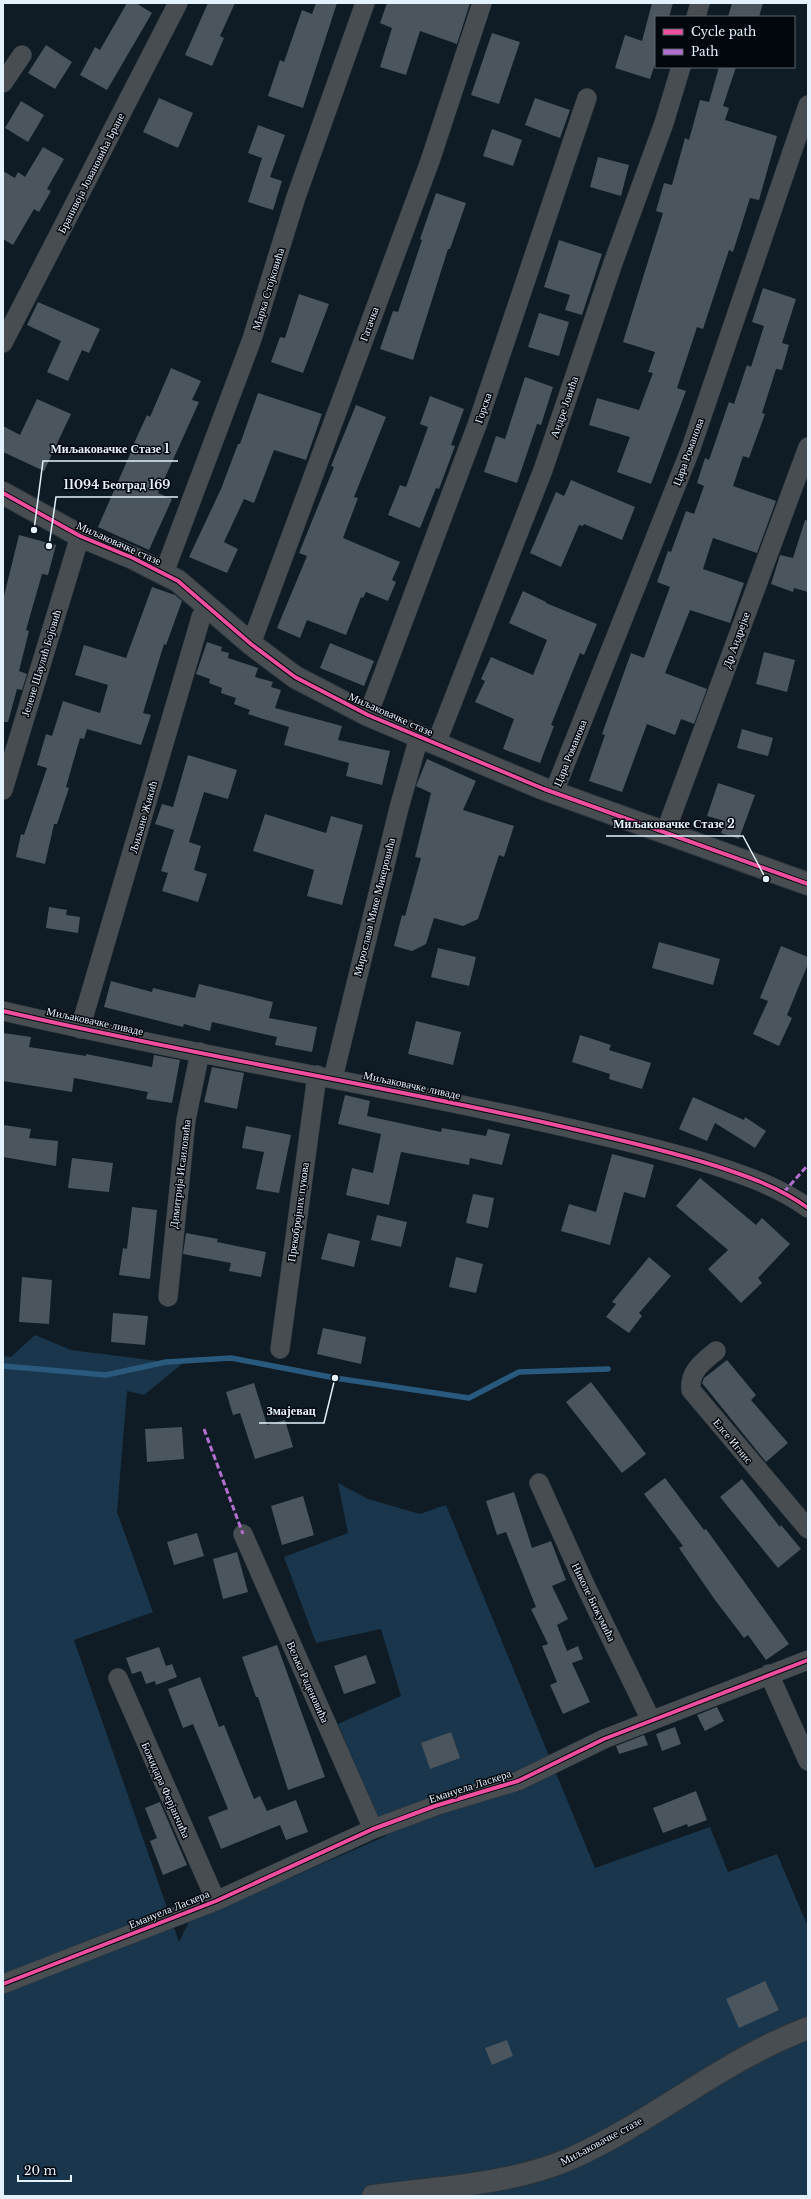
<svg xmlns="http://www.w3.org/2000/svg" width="811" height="2199" font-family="'Libre Baskerville',serif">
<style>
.green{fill:#19364c}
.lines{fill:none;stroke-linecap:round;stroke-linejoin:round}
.stream{stroke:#295a7e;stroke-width:5.5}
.building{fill:#4b555d}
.minor-casing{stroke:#2a353d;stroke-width:20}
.tertiary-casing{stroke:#2a353d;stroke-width:24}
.minor{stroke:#474d51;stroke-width:19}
.tertiary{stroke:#474d51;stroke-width:22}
.quiet{stroke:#b36fd0;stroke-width:3;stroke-dasharray:6 3;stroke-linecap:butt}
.cycleway-casing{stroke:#02070d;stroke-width:6}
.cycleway{stroke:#ef4d9e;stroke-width:4}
.labels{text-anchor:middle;stroke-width:3;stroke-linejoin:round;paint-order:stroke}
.street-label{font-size:11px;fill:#e4f2fd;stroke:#02070d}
.leader{fill:none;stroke:#e4f2fd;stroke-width:1.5}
.callout-dot{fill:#e4f2fd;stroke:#02070d;stroke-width:1.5}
.callout-label{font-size:12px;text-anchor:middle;font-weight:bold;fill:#e4f2fd;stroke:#02070d;stroke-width:3;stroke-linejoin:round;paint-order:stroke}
</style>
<rect width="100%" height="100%" fill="#0f1c25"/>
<path class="green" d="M35 1335 71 1350 182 1364 144 1395 127 1391 117 1512 153 1612 74 1640 179 1942 189 1922 386 1836 338 1724 401 1696 381 1629 316 1643 284 1557 348 1533 338 1483 368 1499 420 1514 446 1505 595 1868 710 1827 728 1872 777 1854 808 1927V2196H3V1356L11 1357Z"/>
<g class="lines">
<path class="stream" d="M3 1366 106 1375 166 1362 231 1358 335 1378 469 1398 519 1372 608 1369"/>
</g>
<path class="building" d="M127 3H136L152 13 107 90 80 75 95 47 100 50Z
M208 3H235L220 36 224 38 212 66 185 55Z
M316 3H337L303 108 268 96 280 60 284 62 302 10 312 14Z
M387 3H470L457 44 420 31 406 75 380 67 392 28 380 23Z
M652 3H673L669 17H656V61L650 79 615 68 625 35 642 41Z
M732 3H763L759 17H728Z
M492 33 520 42 499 104 471 95Z
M46 45 72 62 55 89 28 73Z
M719 67H736L723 106 729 108 725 120 777 136 759 200 750 198 733 252 729 250 703 329 697 327 677 388 686 391 651 484 617 472 630 437 589 425 597 398 639 410 653 373 648 372 655 352 623 342 663 213 656 211 664 183 672 185 685 138 689 140 700 100 709 102Z
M159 98 193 113 178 148 143 132Z
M535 98 570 110 560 138 525 125Z
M21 101 44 115 28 142 5 128Z
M258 125 285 135 270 177 282 181 273 210 248 202 262 158 248 153Z
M492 129 522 140 513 166 483 156Z
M43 147 64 159 47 189 51 191 39 212 34 209 13 245 3 239V171L15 178 18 172 25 177Z
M598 157 629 165 621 196 590 187Z
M436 193 466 203 450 249H448L413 360 380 349 393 311 398 312 422 240 420 239Z
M559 240 602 254 582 315 565 310 570 295 544 287Z
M763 288 796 299 782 343 789 345 782 370 776 369 762 413 765 414 749 458 743 456 733 486 776 501 757 553 713 538 703 569 744 583 730 623 690 610 665 673 707 689 694 724 681 719 675 735 647 724 622 792 589 781 605 735 602 734 631 653 644 658 670 587 657 582 668 551 671 552 686 511 694 514 704 486 697 483 705 458 709 460 729 402 734 404 747 365 751 367 764 326 752 322Z
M299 294 329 304 303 373 271 362 280 337 285 338Z
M38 302 100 329 89 353 82 350 68 381 47 372 61 341 27 325Z
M539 313 569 322 559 356 528 347Z
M171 368 201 381 192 400 199 402 158 493 172 499 149 550 98 527 131 452H130L147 415 150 417Z
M525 377 553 387 541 425 537 424 517 483 484 472 496 436 505 439Z
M258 393 322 414 306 460 274 450 254 503 244 499 224 542 238 549 227 573 189 557 221 489 238 444H240Z
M430 396 464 409 451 445 455 446 439 489 436 488 420 528 388 515 400 485 406 487 428 427 420 424Z
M37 399 71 414 44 471 3 452V426L20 435Z
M356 405 386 417 354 497 358 498 343 538 400 562 392 580 396 582 388 601 366 592 363 598 361 597 346 635 307 620 300 638 277 628 307 556 299 553 334 467 331 466Z
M571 480 635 507 622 540 584 524 583 526 579 525 561 567 530 553 556 492 564 496Z
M805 520 808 521V592L794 588 793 592 771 584 780 555 793 558Z
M19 535 56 545 48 575 42 574 26 630 29 631 19 671 27 674 22 690 17 689 8 722H3V600Z
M152 587 175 595 182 601 166 645 164 644 143 713 151 715 141 745 87 729 84 739 80 738 66 787 69 788 57 824H54L45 864 16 857 21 834 24 835 47 768 37 765 46 734 52 736 63 701 100 713 108 685 75 675 84 645 126 658Z
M523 591 546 602V603L597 624 584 655 580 653 551 725 554 726 540 763 503 749 514 719 475 702 485 681 481 679 491 657 533 675 547 640 509 623Z
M207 642 222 647 221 651 229 653 228 658 258 668 255 677 273 682 271 687 281 690 275 708 342 726 338 740 390 751 382 785 346 776 349 763 284 745 289 727 248 714 250 710 234 704 236 698 221 693 222 688 209 683 210 679 196 674Z
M330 643 374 661 364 686 320 668Z
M764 652 795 660 787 692 756 684Z
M742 729 773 738 768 756 737 748Z
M188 755 237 770 228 799 204 792 189 842 201 846 194 870 207 874 198 902 162 891 168 873 161 871 174 830 155 824 162 804 173 807Z
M427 759 476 781 463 810 514 826 504 857 499 855 478 919 463 926 434 918 426 944 412 951 394 946 402 915 405 916 421 858 415 857 431 793 416 786Z
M718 783 755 795 739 839 721 833 725 821 707 816Z
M265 814 326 833 331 816 363 825 342 905 307 896 314 870 253 851Z
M49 907 67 910 66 915 80 917 78 933 46 928Z
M659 942 720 959 713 985 652 968Z
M781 946 808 957V964L787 1015 792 1018 779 1046 753 1034 768 1001 760 998Z
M438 948 476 957 469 986 431 977Z
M111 981 152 992 153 988 195 998 199 984 273 1002 269 1018 317 1027 312 1052 275 1045 277 1037 212 1022 210 1031 184 1024 183 1027 104 1007Z
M416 1021 461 1032 453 1065 408 1054Z
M3 1033 31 1037 29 1047 86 1056V1054L152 1067 154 1055 180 1060 172 1103 146 1099 148 1092 74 1078 72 1092 3 1081Z
M580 1035 611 1045 609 1050 651 1063 642 1089 609 1079 610 1074 572 1062Z
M212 1067 244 1073 237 1109 204 1102Z
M345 1095 370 1101 367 1116 441 1132 442 1128 486 1136 488 1129 510 1134 502 1165 470 1158 469 1165 401 1152 389 1205 346 1195 352 1168 373 1173 381 1134 338 1124Z
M693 1097 744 1120 745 1117 766 1131 755 1148 715 1123 707 1141 679 1129Z
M3 1125 31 1129 29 1138 58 1141 56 1166 3 1157Z
M246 1126 291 1135 279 1193 256 1189 264 1152 242 1148Z
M612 1154 654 1165 645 1198 624 1192 610 1245 561 1231 569 1204 596 1212Z
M72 1158 113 1163 109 1192 68 1188Z
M700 1178 756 1225 762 1218 790 1244 758 1278 762 1283 741 1303 708 1269 728 1250 676 1206Z
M473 1194 494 1198 488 1228 466 1223Z
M132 1207 157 1210 150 1279 119 1275 123 1248 127 1249Z
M377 1215 407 1222 401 1247 371 1240Z
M186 1233 218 1239 217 1242 266 1252 261 1277 229 1271 231 1263 183 1254Z
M328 1233 360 1241 354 1267 321 1259Z
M456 1257 483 1264 476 1293 449 1287Z
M649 1257 671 1276 639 1313 642 1316 629 1333 606 1317 616 1304 612 1302Z
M22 1277 52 1280 49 1324 19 1322Z
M113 1313 148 1316 145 1345 111 1342Z
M323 1328 366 1337 361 1364 317 1354Z
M727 1360 756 1395 751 1400 788 1443 766 1462 702 1383 704 1378Z
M591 1382 646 1454 622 1473 566 1402Z
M254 1383 267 1425 285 1420 293 1447 255 1459 240 1413 233 1415 226 1392Z
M182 1427 184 1459 147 1462 145 1429Z
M665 1478 704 1530 706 1529 789 1644 766 1660 748 1635 744 1638 715 1600 679 1548 683 1546 644 1494Z
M742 1479 780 1527 781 1525 801 1549 778 1568 720 1497Z
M514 1492 532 1548 551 1541 566 1580 552 1586 568 1619 557 1625 567 1651 578 1646 583 1659 572 1663 590 1702 563 1714 550 1685 557 1682 542 1646 548 1644 531 1609 536 1607 506 1532 497 1535 486 1501Z
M303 1496 314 1535 282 1545 271 1506Z
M197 1533 204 1556 174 1565 167 1542Z
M237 1552 248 1592 223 1599 213 1559Z
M277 1645 325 1777 288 1790 258 1697H256L242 1657Z
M159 1647 166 1666 172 1664 177 1677 156 1685 155 1681 146 1684 141 1671 132 1674 126 1658Z
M366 1655 376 1683 344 1694 334 1666Z
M200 1677 219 1727 224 1725 254 1799 260 1796 267 1811 296 1800 308 1832 286 1840 280 1825 221 1849 208 1817 228 1809 193 1724 183 1728 168 1689Z
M717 1707 724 1721 705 1731 697 1715Z
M675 1727 681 1744 662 1751 656 1734Z
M451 1732 460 1758 430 1769 421 1743Z
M644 1735 648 1745 619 1754 616 1746Z
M696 1791 707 1820 688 1827 687 1824 663 1833 653 1808Z
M160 1802 187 1865 163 1875 150 1841 157 1838 145 1808Z
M765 1981 779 2010 739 2028 726 1999Z
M507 2040 513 2056 492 2065 485 2048Z"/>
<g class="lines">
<g class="minor-casing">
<path id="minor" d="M696 17 700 3
M3 83 22 55
M3 343 178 3
M164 573 252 339 296 197 365 3
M251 644 430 161 482 3
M368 715 477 425 587 98
M436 744 543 470 613 263 664 123 681 67
M3 790 80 536
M554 792 691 448 808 105
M665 833 808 447
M3 1011C183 1053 367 1083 547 1123 603 1136 659 1148 713 1165 747 1176 779 1187 808 1208
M80 1029 197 631 201 617 208 606
M333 1078 399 808 419 737
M168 1297 186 1120 200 1052
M280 1349 317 1075
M716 1351C703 1362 689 1371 691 1390L808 1529
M539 1483 586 1587 651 1720
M243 1534 373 1829
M769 1674 808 1761
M118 1678 216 1901
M3 1984 216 1901 373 1829 435 1806 518 1781 604 1739 808 1660"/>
</g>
<g class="tertiary-casing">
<path id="tertiary" d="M3 493 80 536 133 558 178 581 251 644 295 677 368 715 544 789 808 884
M373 2196C436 2188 514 2184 572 2158 654 2121 723 2060 808 2028"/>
</g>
<use href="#minor" class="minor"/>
<use href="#tertiary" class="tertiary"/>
<path class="quiet" d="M784 1192 808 1165
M204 1429 243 1534"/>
<g class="cycleway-casing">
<path id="cycleway" d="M3 493 80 536 133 558 178 581 251 644 295 677 368 715 544 789 808 884
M3 1011C183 1053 367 1083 547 1123 603 1136 659 1148 713 1165 747 1176 779 1187 808 1208
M3 1984 216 1901 373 1829 435 1806 518 1781 604 1739 808 1660"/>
</g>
<use href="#cycleway" class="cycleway"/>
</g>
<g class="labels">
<g class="street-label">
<text transform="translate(91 173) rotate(-63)" y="4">Бранивоја Јовановића Бране</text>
<text transform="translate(268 289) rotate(-73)" y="4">Марка Стојковића</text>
<text transform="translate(369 324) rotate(-70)" y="4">Гатачка</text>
<text transform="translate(564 407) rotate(-71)" y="4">Андре Јовића</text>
<text transform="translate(483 408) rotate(-71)" y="4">Горска</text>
<text transform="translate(688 452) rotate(-70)" y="4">Цара Романова</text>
<text transform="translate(119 543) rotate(24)" y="4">Миљаковачке стазе</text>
<text transform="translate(736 640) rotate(-70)" y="4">Др Андрејке</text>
<text transform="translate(41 663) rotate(-73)" y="4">Јелене Шаулић Бојовић</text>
<text transform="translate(391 714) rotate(24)" y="4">Миљаковачке стазе</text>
<text transform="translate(570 753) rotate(-68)" y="4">Цара Романова</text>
<text transform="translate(143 817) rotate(-74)" y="4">Љиљане Жикић</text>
<text transform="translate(374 907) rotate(-76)" y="4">Мирослава Мике Микеровића</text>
<text transform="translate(95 1021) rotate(12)" y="4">Миљаковачке ливаде</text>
<text transform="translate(412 1085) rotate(12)" y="4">Миљаковачке ливаде</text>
<text transform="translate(180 1174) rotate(-83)" y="4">Димитрија Исаиловића</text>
<text transform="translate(298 1212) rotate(-82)" y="4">Прекобројних пукова</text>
<text transform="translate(733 1441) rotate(50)" y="4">Елсе Игнис</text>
<text transform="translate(594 1602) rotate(64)" y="4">Николе Бижумића</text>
<text transform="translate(308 1682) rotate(66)" y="4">Вељка Раденовића</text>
<text transform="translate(470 1786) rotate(-18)" y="4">Емануела Ласкера</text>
<text transform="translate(166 1790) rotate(66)" y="4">Божидара Ферјанчића</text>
<text transform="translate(169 1909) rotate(-22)" y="4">Емануела Ласкера</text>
<text transform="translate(601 2141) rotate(-28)" y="4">Миљаковачке стазе</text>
</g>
</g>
<path class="leader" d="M34 530L43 461H178M49 546L56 497H178M766 879L743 836H606M335 1378L324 1423H259"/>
<g class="callout-dot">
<circle cx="34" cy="530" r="4"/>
<circle cx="49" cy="546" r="4"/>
<circle cx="766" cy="879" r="4"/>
<circle cx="335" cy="1378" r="4"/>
</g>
<g class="callout-label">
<text x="110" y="453">Миљаковачке Стазе 1</text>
<text x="117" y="489">11094 Београд 169</text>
<text x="674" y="828">Миљаковачке Стазе 2</text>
<text x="291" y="1415">Змајевац</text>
</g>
<rect width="811" height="2199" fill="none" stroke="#e4f2fd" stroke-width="8"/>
<rect x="655" y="16" width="140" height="52" fill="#02070d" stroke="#5c656d"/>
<rect x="663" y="29" width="20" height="6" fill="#ef4d9e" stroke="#5c656d"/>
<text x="691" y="36" font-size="12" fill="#e4f2fd">Cycle path</text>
<rect x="663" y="49" width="20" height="6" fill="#b36fd0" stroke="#5c656d"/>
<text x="691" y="56" font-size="12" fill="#e4f2fd">Path</text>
<path d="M18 2175v6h53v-6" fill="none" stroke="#e4f2fd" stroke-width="2"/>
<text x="24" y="2175" font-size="12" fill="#e4f2fd" stroke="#02070d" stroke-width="3" paint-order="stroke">20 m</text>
</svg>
